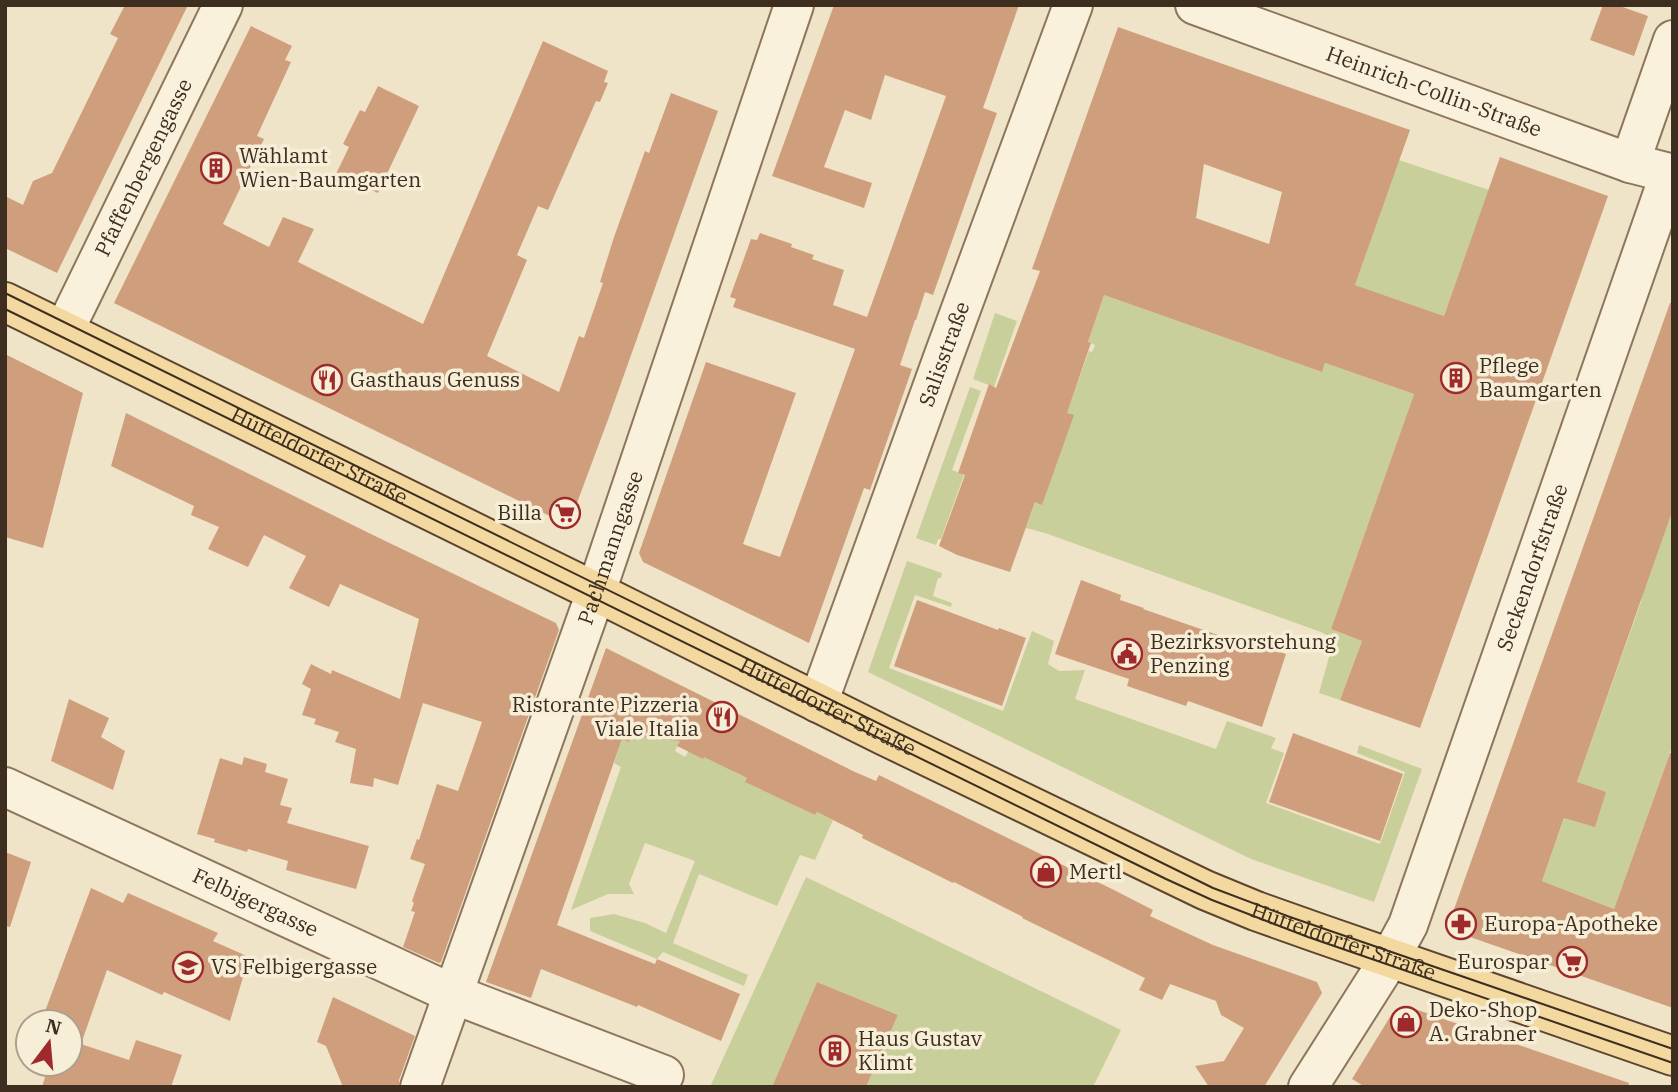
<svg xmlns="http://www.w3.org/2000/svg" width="1678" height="1092" font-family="'IBM Plex Serif',serif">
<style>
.green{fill:#c9cf9b}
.building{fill:#cf9f7d;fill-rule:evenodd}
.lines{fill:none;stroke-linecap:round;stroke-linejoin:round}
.minor-casing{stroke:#8d765c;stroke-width:42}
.major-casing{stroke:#5b4430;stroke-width:42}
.minor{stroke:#faf1dc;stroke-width:38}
.major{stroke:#f3d9a0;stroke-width:38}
.tram{stroke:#3d2e20;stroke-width:2}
.labels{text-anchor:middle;stroke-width:7;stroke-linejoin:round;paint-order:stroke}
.street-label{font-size:21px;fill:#3d2e20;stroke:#f7eed8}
.poi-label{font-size:21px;fill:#3d2e20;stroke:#f7eed8;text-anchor:start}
</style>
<rect width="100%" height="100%" fill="#f0e4c8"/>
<path class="green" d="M1399 160 1489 190 1444 316 1355 285Z
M1104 295 1322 372 1325 363 1414 394 1331 629 1362 641 1340 700 1319 693 1334 639 1321 632 1045 533 1026 528 1036 500 1042 505 1066 415 1089 351 1092 352 1095 345 1088 342Z
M995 313 1017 321 994 387 973 379Z
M970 387 981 391 952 470 964 475 941 539H938L936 545 916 538Z
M1673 509V744L1614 909 1542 881 1642 599 1622 592Z
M907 561 942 573 941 578H938L933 596 952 603 951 607 915 595 889 668 1003 711 1032 631 1054 641 1048 664 1059 671 1085 670 1075 699 1216 749 1227 721 1276 738 1271 748 1284 753 1266 803 1380 844 1405 772 1357 753 1359 745 1422 769 1374 902 1251 859 868 672Z
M632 734 682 737 675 751 685 757 688 752 707 750 737 765 734 772 747 778 746 782 761 790 764 786 798 807 815 815 817 812 833 820 815 860 800 855 777 906 699 874 673 943 748 975 744 986 663 952 657 959 590 931V918L614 914 645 923 666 933 695 861 645 843 629 884 634 894H608L571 910 621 767 614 763 622 739 629 742Z
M806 877 1121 1030 1093 1087H866L898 1015 817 982 772 1087H710Z"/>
<path class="building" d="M125 5H188L57 273 5 248V196L23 205 33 181 52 173 118 38 110 34Z
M834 5H1019L983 108 997 113 933 295 925 292 916 320H915L900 365 912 369 870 490 864 488 809 643 643 562 639 553 706 362 796 393 743 544 780 557 855 349 733 307 736 299 730 297 751 239 757 240 760 233 792 244 791 247 814 255 812 259 844 270 833 305 867 317 946 96 885 75 871 120 845 110 824 167 872 183 864 208 772 176Z
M1603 5H1617L1648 16 1634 56 1590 40Z
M251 26 292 46 285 60 291 62 257 136 264 139 223 224 269 247 283 217 314 229 298 262 423 324 543 41 608 71 604 82 608 83 600 102 596 101 548 210 538 206 517 255 527 260 487 356 559 392 579 336 584 338 603 283 600 282 614 237 645 151 649 153 671 93 718 111 609 417 571 519 560 521 114 303Z
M1118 27 1410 130 1355 285 1444 316 1500 157 1608 196 1420 728 1340 700 1362 641 1331 629 1414 394 1325 363 1322 372 1104 295 1088 342 1091 343 1067 413 1074 415 1042 505 1035 502 1010 572 957 555 939 546 965 475 958 473 989 384 996 388 1040 271 1032 269ZM1204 164 1282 192 1269 244 1196 218Z
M378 86 419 106 378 193 336 174 349 147 343 144 360 110 365 112Z
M1670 303H1673V509L1577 782 1606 792 1595 827 1564 818 1542 881 1614 909 1670 753H1673V1008L1447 929Z
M5 354 83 393 43 548 5 537Z
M126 413 373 535 556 623 559 630 441 962 439 963 403 947 415 912 411 911 414 903 412 901 425 864 410 859 417 839 419 840 437 784 458 791 482 722 423 703 398 785 374 778 373 787 350 783 356 749 335 742 339 732 314 724 316 719 302 715 311 689 302 684 311 664 331 674 332 670 400 699 419 619 340 584 329 607 289 588 306 556 264 535 248 567 208 549 219 527 191 515 194 506 111 466Z
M1081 580 1121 595 1120 600 1144 608 1143 609 1221 636 1247 643V641L1286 654 1262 727 1188 701 1186 706 1127 686 1129 679 1055 654Z
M917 600 998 630 999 628 1026 638 1002 706 894 666Z
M606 648 855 772 876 781 879 775 1116 891 1153 910 1150 916 1213 945 1317 982 1322 993 1264 1087H1209L1195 1066 1224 1061 1244 1028 1221 1015 1216 1001 1170 984 1162 1000 1139 990 1145 978 1022 918 1023 917 954 882 953 883 862 838 863 835 817 812 815 815 745 782 747 778 704 757 703 759 677 746 680 741 631 736 629 742 622 739 557 925 655 964 657 959 740 994 721 1041 638 1005 637 1007 541 969 531 998 486 982Z
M69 699 109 718 101 737 125 751 113 790 51 761Z
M1293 733 1403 774 1380 841 1269 802Z
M244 757 267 764 265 772 288 779 280 805 292 808 287 823 369 846 356 889 286 870 288 861 248 849 247 852 214 842 215 839 197 834 220 758 242 765Z
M5 852 31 862 10 927 5 926Z
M91 888 123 903 128 893 218 933 213 941 249 957 230 1021 164 992 162 995 107 970 81 1044 129 1060 136 1040 182 1055 171 1087H42L49 1064H70V1022H41Z
M817 982 898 1015 866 1087H772Z
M333 997 415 1036 399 1080V1087H343L326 1046 317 1042Z
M1409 1007 1629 1083 1628 1087H1365L1352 1079 1393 1012Z"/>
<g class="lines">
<g class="minor-casing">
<g id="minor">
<path id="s1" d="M1195 5 1630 163 1673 174"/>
<path d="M1630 163 1673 40"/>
<path id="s2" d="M64 331 223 5"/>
<path id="s3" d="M818 703 944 355 1073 5"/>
<path id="s4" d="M5 787 453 994 664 1075"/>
<path id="s5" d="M420 1087 596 592 794 5"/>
<path id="s6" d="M1308 1087 1390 958 1408 925 1670 173"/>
</g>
</g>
<g class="major-casing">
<g id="major">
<path id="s7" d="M5 302 596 592 883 735 1205 890 1256 911 1318 933 1673 1056"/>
</g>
</g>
<use href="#minor" class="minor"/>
<use href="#major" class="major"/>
<path class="tram" d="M5 293 1213 888 1290 917 1673 1049
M5 309 1166 879 1212 900 1308 937 1673 1063"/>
</g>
<defs>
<g id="building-ring" transform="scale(1.575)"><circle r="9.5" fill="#f7eed8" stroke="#9e2a2b" stroke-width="1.5"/><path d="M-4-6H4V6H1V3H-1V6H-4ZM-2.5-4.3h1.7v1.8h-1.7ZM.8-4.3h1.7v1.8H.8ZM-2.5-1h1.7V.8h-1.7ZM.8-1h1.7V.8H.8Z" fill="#9e2a2b"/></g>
<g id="restaurant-ring" transform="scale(1.575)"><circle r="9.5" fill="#f7eed8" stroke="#9e2a2b" stroke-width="1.5"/><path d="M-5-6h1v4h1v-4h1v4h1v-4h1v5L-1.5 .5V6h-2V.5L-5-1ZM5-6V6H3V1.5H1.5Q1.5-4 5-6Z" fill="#9e2a2b"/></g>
<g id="supermarket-ring" transform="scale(1.575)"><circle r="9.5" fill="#f7eed8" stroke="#9e2a2b" stroke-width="1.5"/><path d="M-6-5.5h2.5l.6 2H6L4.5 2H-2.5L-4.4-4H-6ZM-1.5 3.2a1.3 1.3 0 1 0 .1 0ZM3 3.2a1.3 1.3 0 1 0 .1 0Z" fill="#9e2a2b"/></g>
<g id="civic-ring" transform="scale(1.575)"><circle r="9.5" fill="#f7eed8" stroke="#9e2a2b" stroke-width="1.5"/><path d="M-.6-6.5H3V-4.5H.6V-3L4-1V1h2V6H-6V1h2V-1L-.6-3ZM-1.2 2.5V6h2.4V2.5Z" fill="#9e2a2b"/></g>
<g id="shop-ring" transform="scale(1.575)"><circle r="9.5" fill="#f7eed8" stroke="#9e2a2b" stroke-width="1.5"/><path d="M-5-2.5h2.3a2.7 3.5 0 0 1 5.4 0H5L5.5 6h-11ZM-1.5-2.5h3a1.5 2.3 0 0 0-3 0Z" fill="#9e2a2b"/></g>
<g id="pharmacy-ring" transform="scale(1.575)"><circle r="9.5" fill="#f7eed8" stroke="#9e2a2b" stroke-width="1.5"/><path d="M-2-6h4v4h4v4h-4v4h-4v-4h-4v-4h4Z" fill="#9e2a2b"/></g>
<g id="school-ring" transform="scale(1.575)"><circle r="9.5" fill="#f7eed8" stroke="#9e2a2b" stroke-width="1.5"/><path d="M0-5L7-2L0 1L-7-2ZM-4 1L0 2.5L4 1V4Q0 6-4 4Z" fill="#9e2a2b"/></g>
</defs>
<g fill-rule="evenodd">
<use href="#building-ring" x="216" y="168"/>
<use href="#building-ring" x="1456" y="378"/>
<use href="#restaurant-ring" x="327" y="380"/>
<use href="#supermarket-ring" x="565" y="513"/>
<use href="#civic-ring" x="1127" y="654"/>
<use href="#restaurant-ring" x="722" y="717"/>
<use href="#shop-ring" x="1046" y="872"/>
<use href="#pharmacy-ring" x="1461" y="924"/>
<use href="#supermarket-ring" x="1572" y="962"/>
<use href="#school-ring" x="188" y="967"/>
<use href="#shop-ring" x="1406" y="1022"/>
<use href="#building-ring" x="835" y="1051"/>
</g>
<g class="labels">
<g class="street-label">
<text dy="7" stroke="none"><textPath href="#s1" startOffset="254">Heinrich-Collin-Straße</textPath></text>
<text dy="7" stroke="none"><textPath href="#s2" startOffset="182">Pfaffenbergengasse</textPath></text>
<text dy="7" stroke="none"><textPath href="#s3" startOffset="371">Salisstraße</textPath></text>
<text dy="7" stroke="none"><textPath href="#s7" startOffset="350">Hütteldorfer Straße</textPath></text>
<text dy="7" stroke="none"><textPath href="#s5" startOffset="572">Pachmanngasse</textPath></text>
<text dy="7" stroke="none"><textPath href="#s6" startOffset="569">Seckendorfstraße</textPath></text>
<text dy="7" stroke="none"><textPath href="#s7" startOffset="917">Hütteldorfer Straße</textPath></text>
<text dy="7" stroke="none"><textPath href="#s4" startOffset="276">Felbigergasse</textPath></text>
<text dy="7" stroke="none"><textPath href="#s7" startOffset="1484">Hütteldorfer Straße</textPath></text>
</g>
<g class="poi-label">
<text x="239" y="163">Wählamt<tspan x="239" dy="24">Wien-Baumgarten</tspan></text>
<text x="1479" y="373">Pflege<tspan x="1479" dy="24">Baumgarten</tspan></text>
<text x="350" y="387">Gasthaus Genuss</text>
<text x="542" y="520" text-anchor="end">Billa</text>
<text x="1150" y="649">Bezirksvorstehung<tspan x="1150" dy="24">Penzing</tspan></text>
<text x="699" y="712" text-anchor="end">Ristorante Pizzeria<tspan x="699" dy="24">Viale Italia</tspan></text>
<text x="1069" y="879">Mertl</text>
<text x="1484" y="931">Europa-Apotheke</text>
<text x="1549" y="969" text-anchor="end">Eurospar</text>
<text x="211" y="974">VS Felbigergasse</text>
<text x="1429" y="1017">Deko-Shop<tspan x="1429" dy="24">A. Grabner</tspan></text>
<text x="858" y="1046">Haus Gustav<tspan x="858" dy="24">Klimt</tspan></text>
</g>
</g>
<rect width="1678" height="1092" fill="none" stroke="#3d2e20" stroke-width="14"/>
<g transform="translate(49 1043) rotate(16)"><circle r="33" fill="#f7eed8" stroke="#ada18e" stroke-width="2"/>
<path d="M0-5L12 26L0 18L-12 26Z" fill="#9e2a2b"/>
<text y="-10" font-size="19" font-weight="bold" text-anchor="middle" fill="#3d2e20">N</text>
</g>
</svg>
